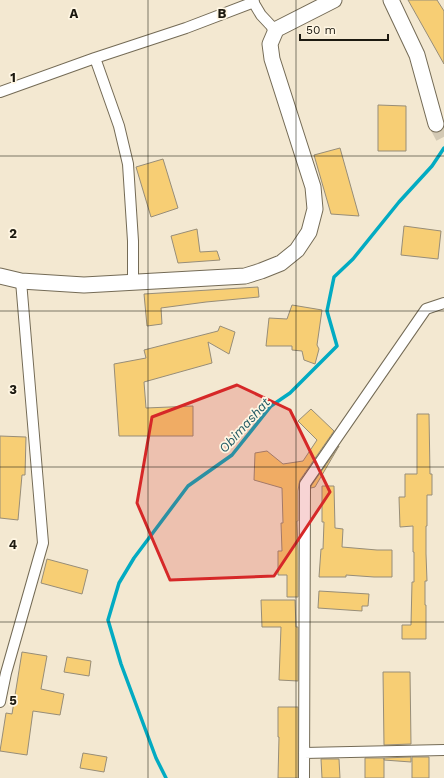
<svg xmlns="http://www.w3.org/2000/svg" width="444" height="778" font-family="'Work Sans',sans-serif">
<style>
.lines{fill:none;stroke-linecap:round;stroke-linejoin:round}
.stream{stroke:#02abc2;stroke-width:3.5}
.building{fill:#f7ce74;stroke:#978d78}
.secondary-tunnel{stroke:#d3c9b4;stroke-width:15;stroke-dasharray:15 8;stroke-linecap:butt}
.street-casing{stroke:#746b56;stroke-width:12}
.secondary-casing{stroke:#746b56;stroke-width:17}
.street{stroke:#fff;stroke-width:10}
.secondary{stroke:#fff;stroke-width:15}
.marked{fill:#d62828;fill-opacity:0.2;stroke:#d62828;stroke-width:3;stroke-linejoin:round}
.grid{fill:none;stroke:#1c1910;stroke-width:1;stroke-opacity:0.55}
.labels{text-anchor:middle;stroke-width:3.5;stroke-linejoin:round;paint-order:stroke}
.water-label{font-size:13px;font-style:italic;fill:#245b65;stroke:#fff6e3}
.grid-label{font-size:13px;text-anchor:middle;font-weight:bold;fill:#1c1910;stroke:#fff6e3;stroke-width:3.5;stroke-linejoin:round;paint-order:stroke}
</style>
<rect width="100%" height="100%" fill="#f3e8d1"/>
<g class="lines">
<path class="stream" d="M166 778 156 758 121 664 108 620 119 583 134 558 188 486 232 455 271 406 290 393 337 346 327 311 334 277 353 259 399 202 432 166 444 148"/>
</g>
<path class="building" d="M408 0H437L444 11V64Z
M378 105 406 106V151H378Z
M340 148 359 216 331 214 314 155Z
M163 159 178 208 151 217 136 167Z
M404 226 441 231 438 259 401 255Z
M197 229 200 252 217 251 220 260 178 263 171 236Z
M258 287 259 297 206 302 161 308 162 324 147 326 144 294Z
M292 305 322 310 317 345 319 349 315 364 304 360 302 351 292 350V346H266L269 318 287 319Z
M220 326 235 332 229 354 208 342 212 363 144 382 146 408 193 406V436H119L114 364 146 358 144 350 218 331Z
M311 409 334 431 300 480 299 484 298 491V521H297L298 551V597H287V575H278V551H282L281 523H283L282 488 254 480 255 453 267 451 283 464 303 461 317 440 298 421Z
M417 414H429L430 474H432V495H427V526H426V554L427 581H425V605H426V639H402V625H411L412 582H414V552H413V526L400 527 399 497H405V474H417Z
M0 436 26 437 25 475H22L18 520 0 518Z
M339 446 315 487 311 488V486Z
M322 486H334L335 528 343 529 342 547 377 550H392V577H374L346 575V577H319L321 549H323L324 522H322Z
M47 559 88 570 82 594 41 583Z
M319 591 369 594 368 606H362V611L318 608Z
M261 600H295L296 627H298V681L279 680 281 627H262Z
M22 652 47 656 41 689 64 694 60 715 33 711 27 755 0 751 6 713 12 714Z
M67 657 91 661 89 676 64 672Z
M383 672H410L411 744 384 745Z
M278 707H298V778H278L279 737H278Z
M83 753 107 757 104 772 80 768Z
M411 757V762L384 760V758Z
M412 757H429V778H412Z
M365 758H384V778H365Z
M321 759H339L340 778H322Z"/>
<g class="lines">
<path class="secondary-tunnel" d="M436 124 444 139"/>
<g class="street-casing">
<path id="street" d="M252 0 261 15 275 30
M95 58 119 126 128 164 133 241V282
M0 92 95 58 186 28 254 2
M0 702 6 673 43 543 21 281
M304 753 444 750
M304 778 305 484 426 309 444 303"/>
</g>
<g class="secondary-casing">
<path id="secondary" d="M391 0 417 55 436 124
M0 276 21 281 84 285 245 276 261 271 281 263 297 250 309 232 315 209 313 187 272 59 270 44 276 30H275L334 0"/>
</g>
<use href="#street" class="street"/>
<use href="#secondary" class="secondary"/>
</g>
<path class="marked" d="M237 385 290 410 330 492 274 576 170 580 137 503 152 417Z"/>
<path class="grid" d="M148 0V778M296 0V778M0 156H444M0 311H444M0 467H444M0 622H444"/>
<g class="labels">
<g class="water-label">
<text transform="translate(244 425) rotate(-48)" y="5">Obimashat</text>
</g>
</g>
<g class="grid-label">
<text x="74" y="18">A</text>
<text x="222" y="18">B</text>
<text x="13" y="82">1</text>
<text x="13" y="238">2</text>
<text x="13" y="394">3</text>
<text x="13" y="549">4</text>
<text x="13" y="705">5</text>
</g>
<path d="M300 34v6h88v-6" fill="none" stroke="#1c1910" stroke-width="2"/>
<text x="306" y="34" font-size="12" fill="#1c1910" stroke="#fff6e3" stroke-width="3" paint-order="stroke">50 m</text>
</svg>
